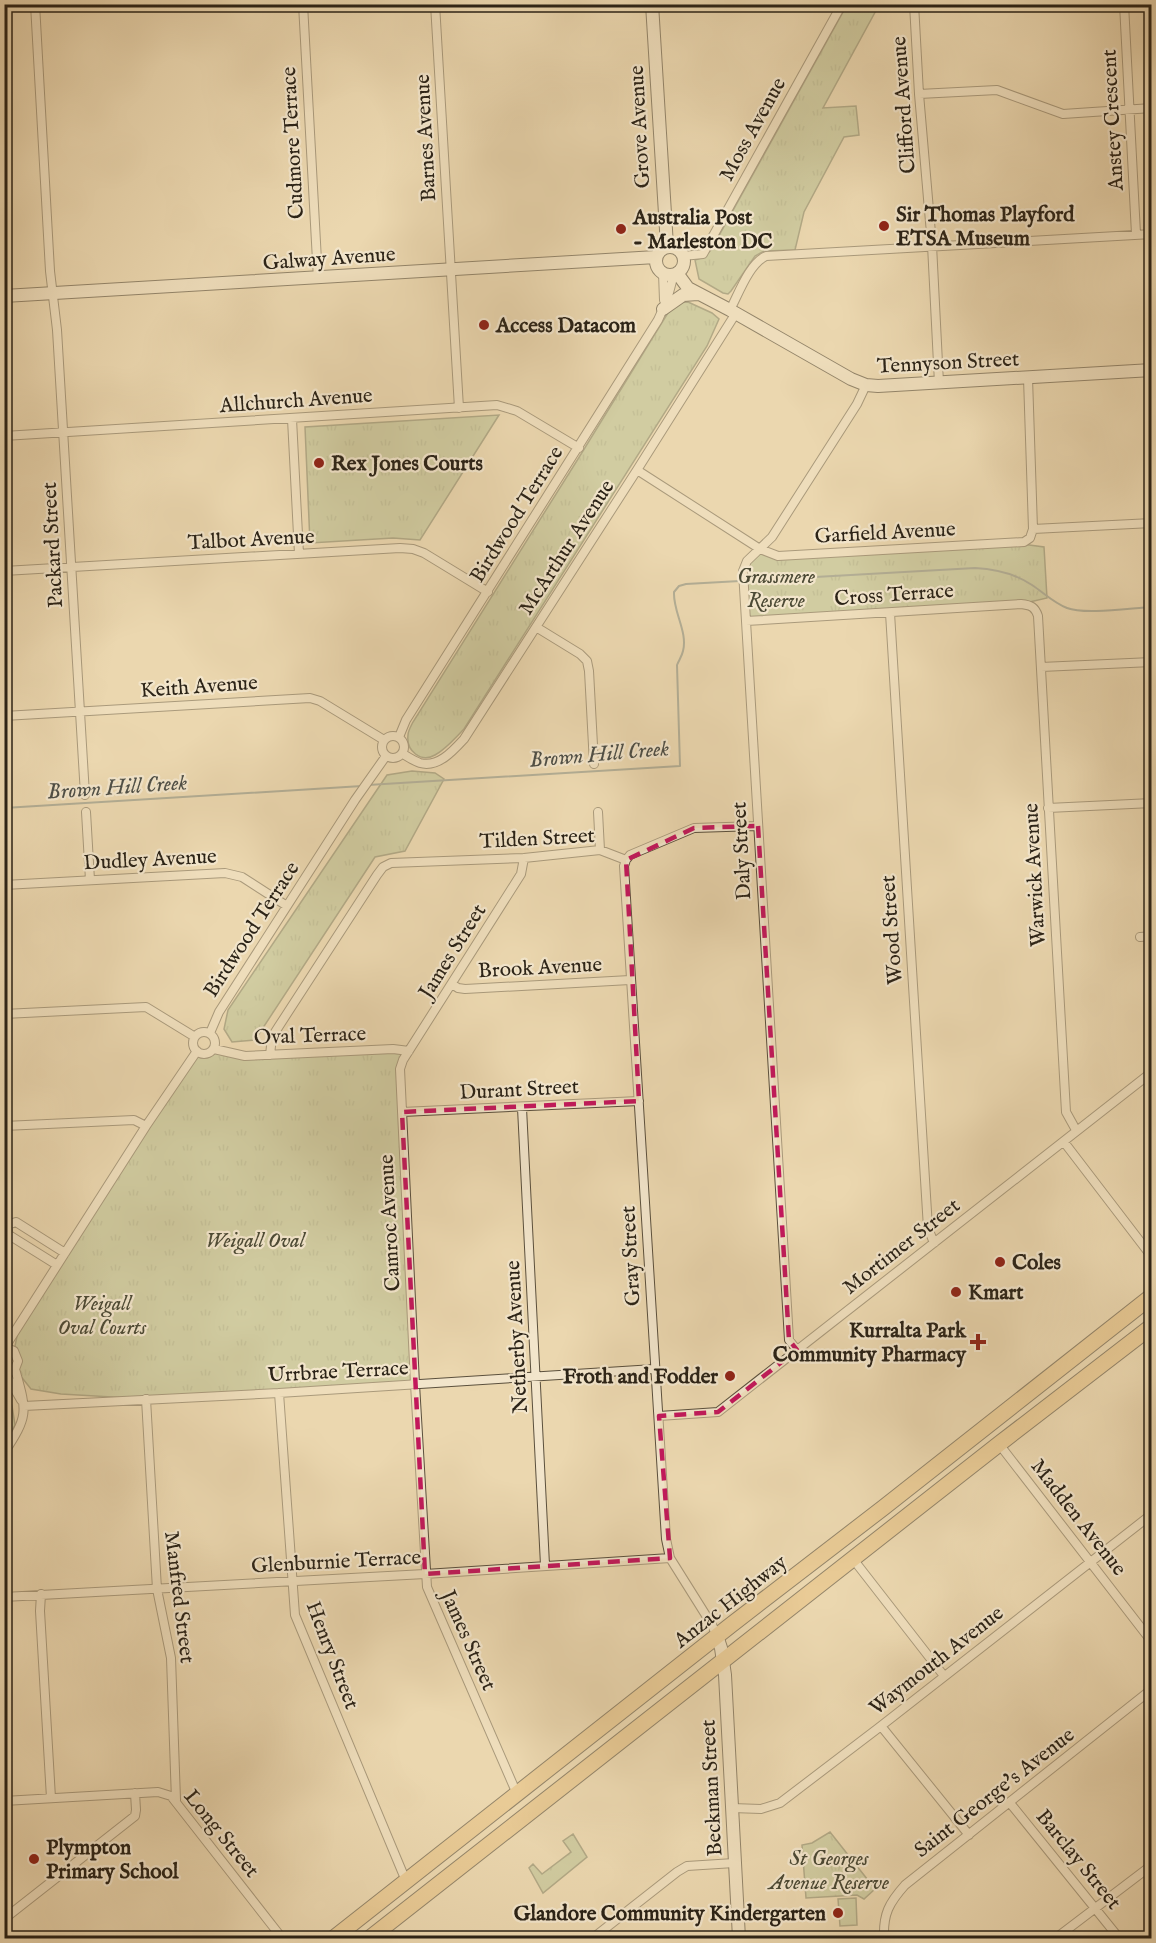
<svg xmlns="http://www.w3.org/2000/svg" width="1156" height="1943" font-family="'IM FELL English',serif">
<style>
.green{fill:#b1bf90;stroke:#6e7154;stroke-width:1.5}
.park{fill:url(#park-tufts);stroke:#6e7154;stroke-width:1.5}
.lines{fill:none;stroke-linecap:round;stroke-linejoin:round}
.stream{stroke:#707c77;stroke-width:2}
.street-casing{stroke:#5b503d;stroke-width:10}
.secondary-casing{stroke:#2b2317;stroke-width:14}
.highway-casing{stroke:#2b2317;stroke-width:17}
.street{stroke:#f2e5cb;stroke-width:8}
.secondary{stroke:#f2e5cb;stroke-width:12}
.highway{stroke:#e6bc78;stroke-width:15}
.marked{fill:none;stroke:#c2185b;stroke-width:4.5;stroke-dasharray:12 8;stroke-linejoin:round}
.poi-dot{fill:#8f2418;stroke:#f2e5cb;stroke-width:2}
.labels{text-anchor:middle;stroke-width:4.5;stroke-linejoin:round;paint-order:stroke}
.street-label{font-size:21px;fill:#2b2317;stroke:#f2e5cb}
.poi-label{font-size:21px;font-weight:bold;fill:#2b2317;stroke:#f2e5cb;text-anchor:start}
.park-label{font-size:21px;font-style:italic;fill:#4c4a35;stroke:#f2e5cb}
.water-label{font-size:22px;font-style:italic;fill:#4e4f47;stroke:#f2e5cb}
</style>
<defs>
<pattern id="park-tufts" width="24" height="20" patternUnits="userSpaceOnUse" patternTransform="scale(1.5)"><rect width="24" height="20" fill="#b1bf90"/><path d="M3 7l-1-3M5 7V3M7 7l1-3M15 17l-1-3M17 17v-4M19 17l1-3" fill="none" stroke="#98a47b"/></pattern>
</defs>
<rect width="100%" height="100%" fill="#ebd7af"/>
<filter id="stains"><feTurbulence type="fractalNoise" baseFrequency=".00333" numOctaves="4"/><feColorMatrix values="0 0 0 0 .2 0 0 0 0 .09 0 0 0 0 .02 0 0 0 .5 -.17"/></filter>
<radialGradient id="worn" r=".72"><stop offset=".6" stop-color="#630" stop-opacity="0"/><stop offset="1" stop-color="#630" stop-opacity=".3"/></radialGradient>
<path class="green" d="M856 1898 857 1925 840 1926 838 1899Z"/>
<path class="park" d="M847 5H879L823 108 856 106 859 135 844 137 804 212 795 250 764 251 755 256 731 291 728 294 723 293 699 279 695 260 704 257 711 250Z
M688 302 712 313 719 319 707 346 464 729C455 738 446 749 435 755 421 763 406 751 408 735 408 731 411 726 413 722L578 459 674 303Z
M499 415 420 540 393 538 310 543 305 427Z
M1014 543 1044 547 1047 598 1021 604 746 621 744 566 760 549 779 556Z
M412 771 435 773 444 779 405 851 375 857 255 1040 232 1042 224 1029 228 1010 387 775Z
M214 1049 245 1056 409 1051 400 1069 415 1384 146 1399 61 1394 31 1389 15 1369 14 1351 19 1326 197 1051 206 1054Z
M5 1389 7 1390 12 1406 15 1425 5 1443Z
M830 1832 875 1889 864 1899 857 1895 806 1898 802 1845 812 1843Z
M573 1834 587 1857 543 1893 529 1868 533 1864 542 1874 571 1852 563 1841Z"/>
<g class="lines">
<path class="stream" d="M746 581 975 568C996 569 1014 573 1032 585 1044 593 1054 603 1067 608 1085 615 1131 608 1152 607
M368 785 680 766 677 665C679 660 682 656 683 651 688 632 673 612 674 592L679 586 686 584 740 581
M4 808 362 786"/>
<g class="street-casing">
<path id="street" d="M35 4 50 271 57 330 85 795
M303 4 318 279
M435 4 459 408
M914 4 919 94 932 245 939 383
M1124 4 1136 234
M919 94 997 90 1063 114 1152 108
M683 256 703 254 842 4
M663 273 664 300
M730 310C739 293 749 264 766 256L1152 234
M292 419 299 554
M4 436 497 405 517 411 579 448
M637 470 760 549 778 556 1024 542 1030 538 1033 529 1028 378
M1033 529 1152 523
M4 571 400 548 413 549 424 553 488 592
M890 613 928 1228 934 1243
M746 621 1021 604C1031 605 1035 607 1038 616L1066 1112 1076 1130
M536 627 580 654 587 661 589 671 594 764
M1041 667 1152 662
M4 716 310 698 320 701 384 740
M382 747a11 11 0 1 1 22 0a11 11 0 1 1-22 0Z
M399 737 406 720 658 320 667 300 674 274
M403 754C408 757 414 761 420 763 438 768 453 751 464 739L637 470 736 313
M1048 808 1152 803
M86 812 90 880
M598 812 600 850
M626 860 624 866 666 1539 670 1558 712 1625 717 1636
M4 885 225 873 242 877 287 906
M1140 937 1152 936
M452 984 458 988 465 989 630 980
M4 1014 146 1007 195 1037
M193 1043a11 11 0 1 1 22 0a11 11 0 1 1-22 0Z
M210 1033 219 1012 355 800 386 756
M214 1049 245 1056 393 1049 409 1051
M270 1055 272 1037 279 1026 377 875 383 867 391 863 524 858 600 850 626 860 630 855 694 828 758 826
M522 1108 545 1565
M402 1112 639 1101
M4 1126 134 1120 146 1126
M1064 1142 1152 1257
M57 1265 9 1235 7 1228 10 1224 16 1222 65 1253
M4 1347 14 1351 18 1361 15 1369 4 1374
M5 1347 146 1126 197 1051
M797 1350 789 1340 743 571 747 561 772 537 857 404 866 385
M6 1374 21 1400
M279 1393 295 1615 406 1881
M146 1399 157 1589 171 1658 176 1800
M24 1406 279 1393 654 1369
M659 1416 718 1412 1152 1072
M999 1444 1152 1642
M4 1453C29 1415 27 1412 15 1369
M853 1559 944 1676
M41 1594 40 1611 51 1798
M4 1597 425 1574 670 1558
M881 1726 969 1835
M517 1794 427 1587 415 1384 400 1069 403 1060 521 874 524 858
M4 1801 158 1792 171 1796 282 1938
M1010 1803 1119 1938
M732 1808 761 1809 780 1803 881 1726 1152 1514
M4 1919 135 1816 136 1810 135 1793
M593 1938 677 1872 687 1866 734 1863
M884 1938C883 1914 889 1903 905 1885L1152 1689
M1056 1938 1152 1865"/>
</g>
<g class="secondary-casing">
<path id="secondary" d="M652 4 667 246
M656 261a14 14 0 1 1 28 0a14 14 0 1 1-28 0Z
M677 273 688 288 730 310 851 379 866 385 878 386 1152 370
M4 296 656 257
M663 309 683 295 698 294
M717 1636 721 1648 725 1675 739 1938"/>
</g>
<g class="highway-casing">
<path id="highway" d="M334 1938 731 1625 883 1508 1152 1296
M370 1938 999 1444 1152 1326"/>
</g>
<use href="#street" class="street"/>
<use href="#secondary" class="secondary"/>
<use href="#highway" class="highway"/>
</g>
<path d="M0 0H1156V1943H0ZM758 826 789 1340 797 1350 718 1412 659 1416 670 1558 425 1574 402 1112 639 1101 626 860 694 828Z" fill="#ebd7af" fill-opacity=".55" fill-rule="evenodd"/>
<path class="marked" d="M758 826 789 1340 797 1350 718 1412 659 1416 670 1558 425 1574 402 1112 639 1101 626 860 694 828Z"/>
<g class="poi-dot">
<circle cx="884" cy="226" r="6"/>
<circle cx="621" cy="229" r="6"/>
<circle cx="484" cy="325" r="6"/>
<circle cx="319" cy="463" r="6"/>
<circle cx="1000" cy="1262" r="6"/>
<circle cx="956" cy="1292" r="6"/>
<path d="M975 1333h6v6h6v6h-6v6h-6v-6h-6v-6h6z"/>
<circle cx="730" cy="1376" r="6"/>
<circle cx="34" cy="1859" r="6"/>
<circle cx="838" cy="1913" r="6"/>
</g>
<g class="labels">
<g class="street-label">
<text transform="translate(903 105) rotate(-94)" y="7">Clifford Avenue</text>
<text transform="translate(1112 120) rotate(-93)" y="7">Anstey Crescent</text>
<text transform="translate(639 127) rotate(-93)" y="7">Grove Avenue</text>
<text transform="translate(752 129) rotate(-61)" y="7">Moss Avenue</text>
<text transform="translate(425 138) rotate(-93)" y="7">Barnes Avenue</text>
<text transform="translate(292 143) rotate(-93)" y="7">Cudmore Terrace</text>
<text transform="translate(329 258) rotate(-4)" y="7">Galway Avenue</text>
<text transform="translate(948 362) rotate(-3)" y="7">Tennyson Street</text>
<text transform="translate(296 400) rotate(-4)" y="7">Allchurch Avenue</text>
<text transform="translate(516 514) rotate(-58)" y="7">Birdwood Terrace</text>
<text transform="translate(885 532) rotate(-3)" y="7">Garfield Avenue</text>
<text transform="translate(251 539) rotate(-3)" y="7">Talbot Avenue</text>
<text transform="translate(52 545) rotate(-93)" y="7">Packard Street</text>
<text transform="translate(566 547) rotate(-57)" y="7">McArthur Avenue</text>
<text transform="translate(894 594) rotate(-4)" y="7">Cross Terrace</text>
<text transform="translate(199 686) rotate(-4)" y="7">Keith Avenue</text>
<text transform="translate(537 838) rotate(-3)" y="7">Tilden Street</text>
<text transform="translate(741 851) rotate(-93)" y="7">Daly Street</text>
<text transform="translate(150 859) rotate(-3)" y="7">Dudley Avenue</text>
<text transform="translate(1034 875) rotate(-93)" y="7">Warwick Avenue</text>
<text transform="translate(251 929) rotate(-57)" y="7">Birdwood Terrace</text>
<text transform="translate(891 930) rotate(-94)" y="7">Wood Street</text>
<text transform="translate(452 951) rotate(-58)" y="7">James Street</text>
<text transform="translate(540 967) rotate(-3)" y="7">Brook Avenue</text>
<text transform="translate(310 1035) rotate(-2)" y="7">Oval Terrace</text>
<text transform="translate(519 1089) rotate(-3)" y="7">Durant Street</text>
<text transform="translate(389 1223) rotate(-93)" y="7">Camroc Avenue</text>
<text transform="translate(901 1246) rotate(-38)" y="7">Mortimer Street</text>
<text transform="translate(630 1256) rotate(-93)" y="7">Gray Street</text>
<text transform="translate(516 1337) rotate(-93)" y="7">Netherby Avenue</text>
<text transform="translate(338 1371) rotate(-3)" y="7">Urrbrae Terrace</text>
<text transform="translate(1079 1517) rotate(52)" y="7">Madden Avenue</text>
<text transform="translate(336 1561) rotate(-3)" y="7">Glenburnie Terrace</text>
<text transform="translate(180 1597) rotate(83)" y="7">Manfred Street</text>
<text transform="translate(730 1601) rotate(-38)" y="7">Anzac Highway</text>
<text transform="translate(469 1640) rotate(66)" y="7">James Street</text>
<text transform="translate(333 1655) rotate(69)" y="7">Henry Street</text>
<text transform="translate(936 1660) rotate(-38)" y="7">Waymouth Avenue</text>
<text transform="translate(711 1788) rotate(-93)" y="7">Beckman Street</text>
<text transform="translate(994 1792) rotate(-38)" y="7">Saint George's Avenue</text>
<text transform="translate(222 1833) rotate(51)" y="7">Long Street</text>
<text transform="translate(1079 1859) rotate(51)" y="7">Barclay Street</text>
</g>
<g class="poi-label">
<text x="896" y="221">Sir Thomas Playford<tspan x="896" dy="24">ETSA Museum</tspan></text>
<text x="633" y="224">Australia Post<tspan x="633" dy="24">- Marleston DC</tspan></text>
<text x="496" y="332">Access Datacom</text>
<text x="331" y="470">Rex Jones Courts</text>
<text x="1012" y="1269">Coles</text>
<text x="968" y="1299">Kmart</text>
<text x="966" y="1337" text-anchor="end">Kurralta Park<tspan x="966" dy="24">Community Pharmacy</tspan></text>
<text x="718" y="1383" text-anchor="end">Froth and Fodder</text>
<text x="46" y="1854">Plympton<tspan x="46" dy="24">Primary School</tspan></text>
<text x="826" y="1920" text-anchor="end">Glandore Community Kindergarten</text>
</g>
<g class="park-label">
<text x="776" y="583">Grassmere<tspan x="776" dy="24">Reserve</tspan></text>
<text x="255" y="1247">Weigall Oval</text>
<text x="102" y="1310">Weigall<tspan x="102" dy="24">Oval Courts</tspan></text>
<text x="829" y="1865">St Georges<tspan x="829" dy="24">Avenue Reserve</tspan></text>
</g>
<g class="water-label">
<text transform="translate(599 753) rotate(-5)" y="8">Brown Hill Creek</text>
<text transform="translate(117 786) rotate(-4)" y="8">Brown Hill Creek</text>
</g>
</g>
<rect width="1156" height="1943" fill="none" stroke="#ebd7af" stroke-width="24"/>
<rect x="6" y="6" width="1144" height="1931" fill="none" stroke="#2b2317" stroke-width="3"/>
<rect x="12" y="12" width="1132" height="1919" fill="none" stroke="#2b2317" stroke-width="1.5"/>
<rect width="100%" height="100%" filter="url(#stains)"/>
<rect width="100%" height="100%" fill="url(#worn)"/>
</svg>
